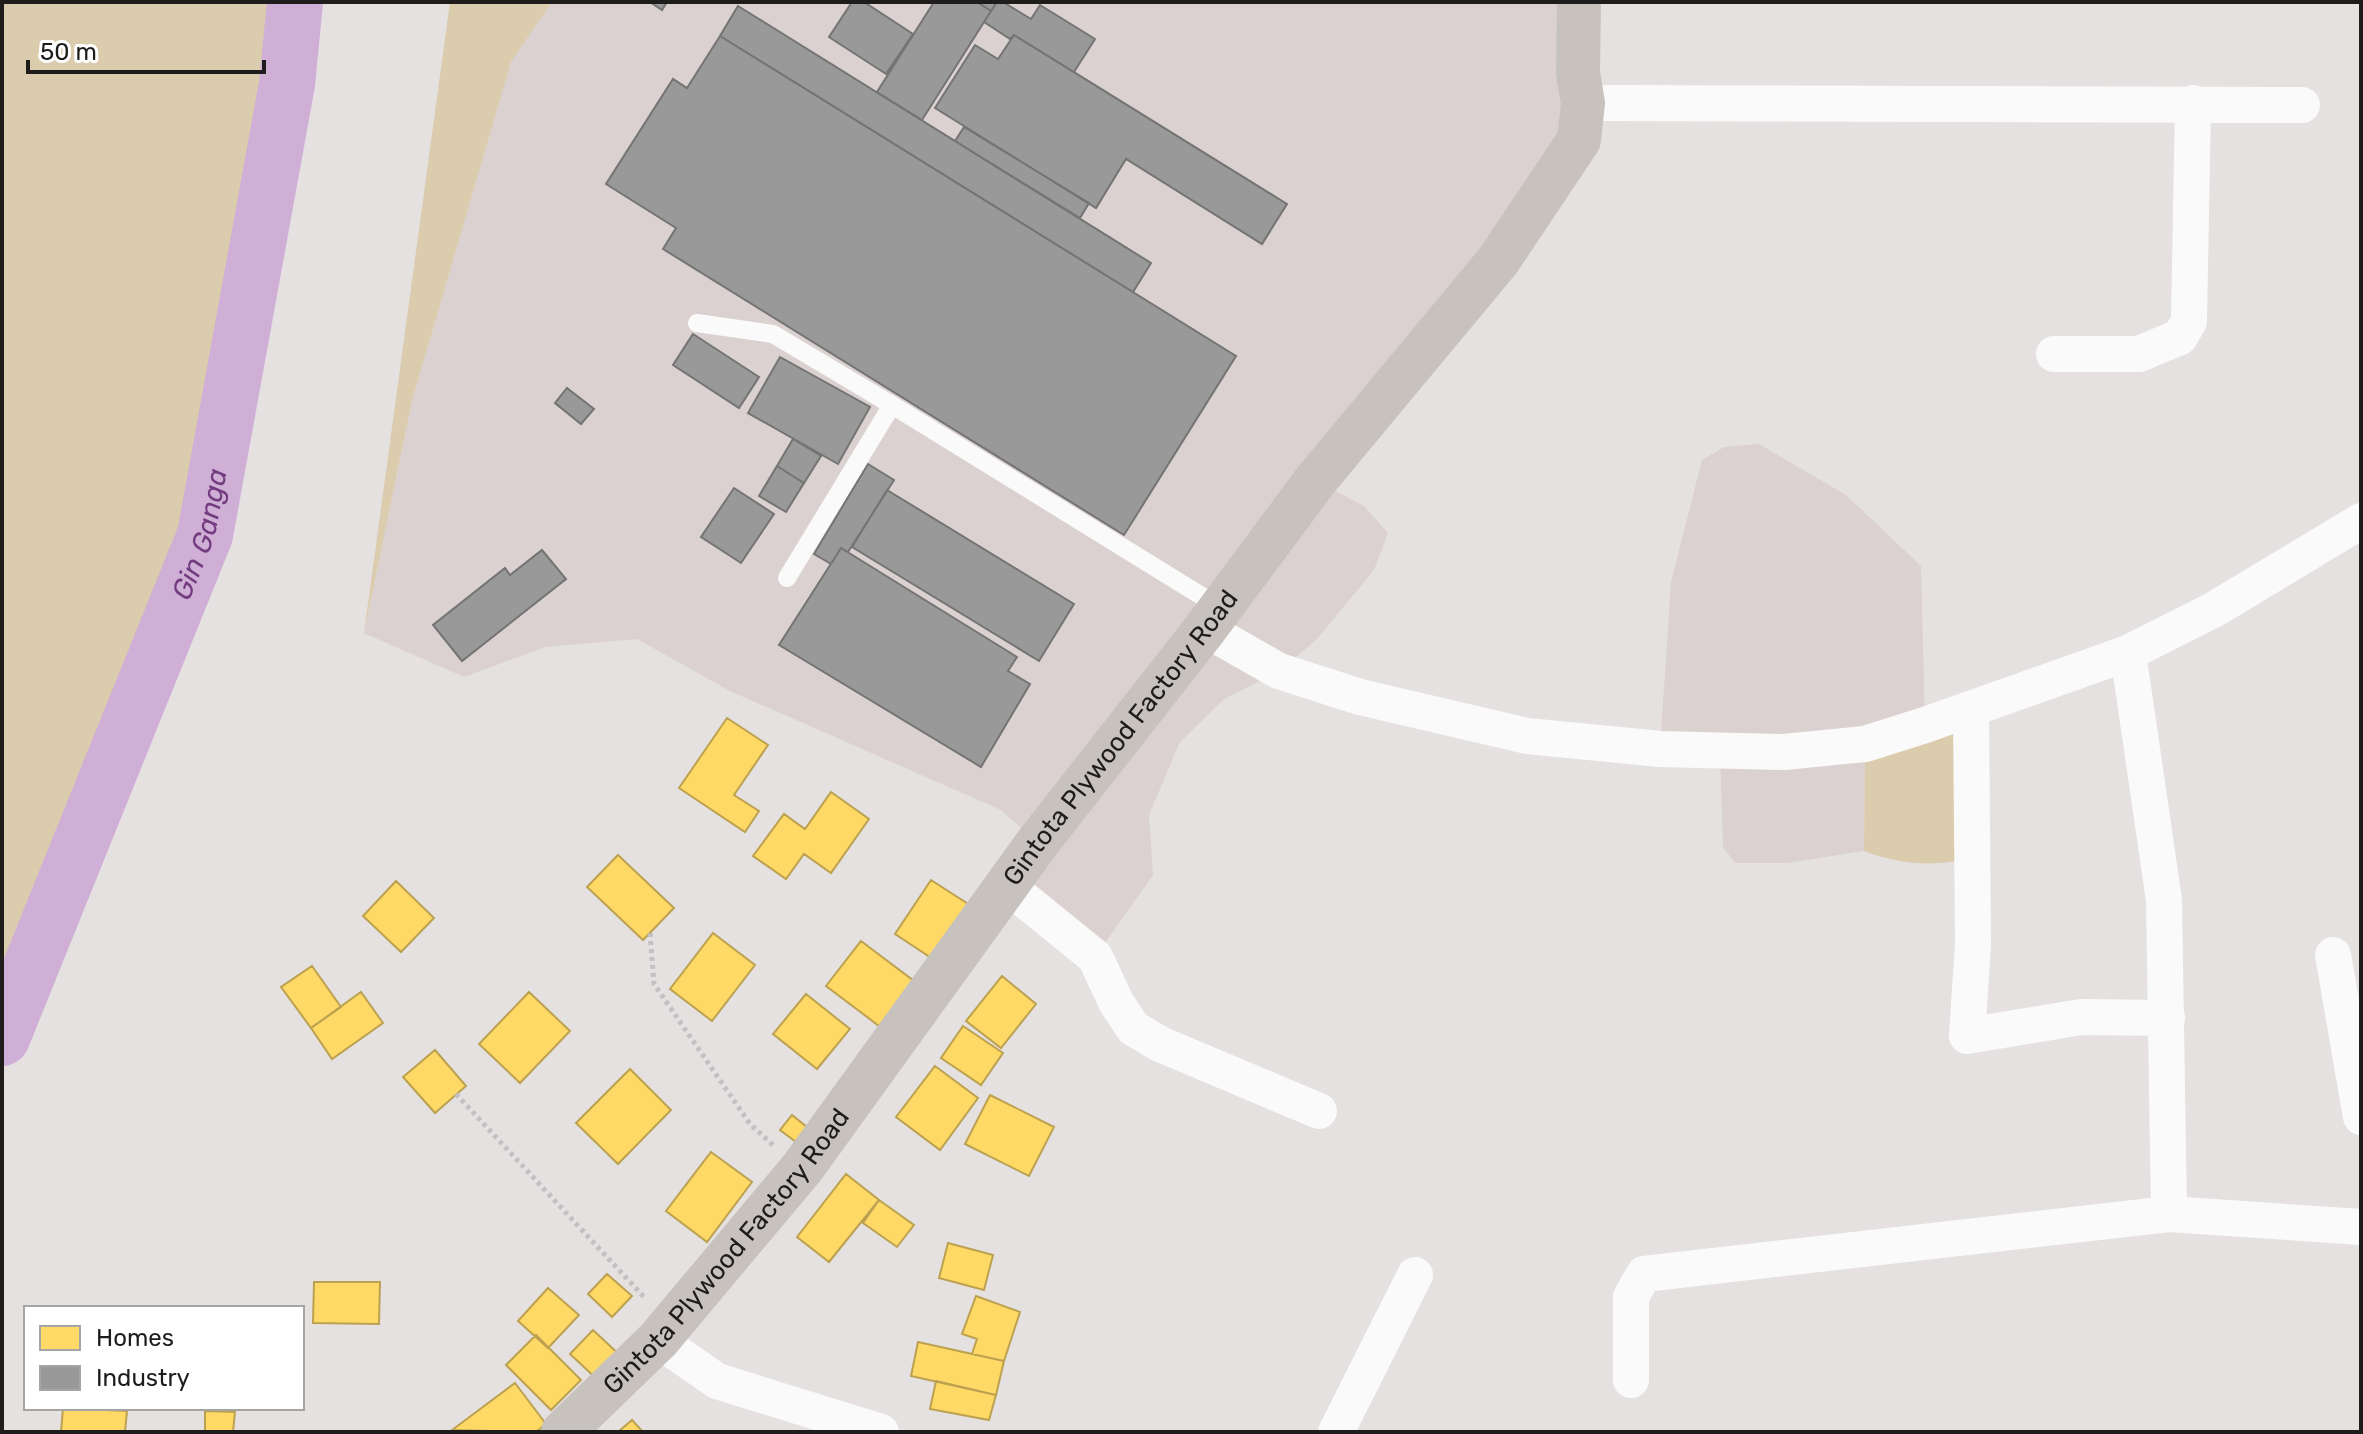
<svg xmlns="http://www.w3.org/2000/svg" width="2363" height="1434" font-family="Rubik,sans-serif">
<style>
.built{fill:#dbd1d0}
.green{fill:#dbccad}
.homes{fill:#ffd966;stroke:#bca150;stroke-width:2}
.industry{fill:#999;stroke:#747474;stroke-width:2}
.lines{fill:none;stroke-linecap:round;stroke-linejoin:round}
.river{stroke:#d0afd6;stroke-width:56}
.path{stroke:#c2c0c0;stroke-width:5;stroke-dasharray:4 4;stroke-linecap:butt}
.lane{stroke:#fbfafa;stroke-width:18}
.street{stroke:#fbfafa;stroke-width:36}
.primary{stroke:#c7c2be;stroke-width:44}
.labels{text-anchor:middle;stroke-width:8;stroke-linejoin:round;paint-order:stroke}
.street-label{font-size:26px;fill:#1f1d1c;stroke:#fff}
.water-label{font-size:28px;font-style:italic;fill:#733c80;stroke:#fff}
</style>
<rect width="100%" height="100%" fill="#e5e1e1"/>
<path class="built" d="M552 2H1572L1583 103 1316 481 1364 506 1388 533 1374 570 1316 640 1279 671 1223 700 1180 742 1149 815 1153 875 1095 957 1005 884 1037 842 1001 810 730 691 637 639 545 647 464 677 364 633 412 401 511 62Z
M1759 444 1846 495 1921 566 1925 725 1865 744 1864 851 1787 863H1735L1723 847 1720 749H1660L1671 582 1702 460 1724 447Z"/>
<path class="green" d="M2 2H295L287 84 205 535 2 1038Z
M450 2H552L511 62 412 401 364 633Z
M1971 709 1973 858C1936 867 1899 865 1864 851L1865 744Z"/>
<path class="homes" d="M727 718 768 745 734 795 759 811 745 832 679 788Z
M831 792 869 819 831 873 804 854 786 879 753 856 784 814 805 829Z
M618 855 674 908 643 940 587 887Z
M931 880 976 909 939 963 895 934Z
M396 881 434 918 401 952 363 916Z
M713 933 755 965 712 1021 670 989Z
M861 941 914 981 879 1026 826 986Z
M312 966 341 1007 311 1028 281 987Z
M1002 976 1036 1004 1001 1048 966 1021Z
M361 992 383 1023 332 1059 311 1028Z
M529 992 570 1031 520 1083 479 1044Z
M806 994 850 1029 817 1069 773 1034Z
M963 1026 1003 1053 981 1085 941 1058Z
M435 1050 466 1086 435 1113 403 1077Z
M935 1066 978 1098 940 1150 896 1117Z
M630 1069 671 1110 618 1164 576 1123Z
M990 1095 1054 1127 1029 1176 965 1144Z
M792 1115 808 1128 796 1142 780 1130Z
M711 1152 752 1182 707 1242 666 1211Z
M846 1174 879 1200 829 1262 797 1237Z
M879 1200 914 1225 897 1247 863 1223Z
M948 1243 993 1255 984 1290 939 1278Z
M607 1274 632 1296 612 1317 588 1294Z
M314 1282H380L379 1324 313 1323Z
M548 1288 579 1315 548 1348 518 1321Z
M976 1296 1020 1312 1004 1361 972 1354 977 1339 962 1334Z
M593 1330 624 1359 601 1383 570 1354Z
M536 1335 581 1380 551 1410 506 1365Z
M918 1342 1004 1361 996 1395 911 1376Z
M936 1381 996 1395 989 1420 930 1409Z
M515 1383 546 1424 536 1432 452 1430Z
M63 1408 127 1411 125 1432H61Z
M205 1411 235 1412 233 1432H205Z
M632 1420 643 1432H618Z"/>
<path class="industry" d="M650 2H667L662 10Z
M852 2H864L913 34 886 74 829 37Z
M934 2H977L991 11 922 120 877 92Z
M977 2H997L991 11Z
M997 2H1003L1031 19 1040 5 1095 39 1074 72 1014 35 1010 39 984 22Z
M738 6 1151 263 1133 292 720 36Z
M1014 35 1287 204 1262 244 1126 159 1096 208 935 108 975 45 998 59Z
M720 36 1236 356 1124 535 663 249 676 228 606 184 673 79 687 88Z
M964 127 1089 203 1080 218 955 141Z
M693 334 759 377 739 408 673 365Z
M780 357 870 407 838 464 748 413Z
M567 388 594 409 581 424 555 403Z
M793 439 821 456 804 483 777 466Z
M868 464 894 480 848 552 841 548 831 564 814 554Z
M777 466 804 483 786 512 759 496Z
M734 488 774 514 741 563 701 537Z
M887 490 1074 604 1039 661 852 547Z
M841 548 1017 657 1008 671 1030 684 981 767 779 645Z
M542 550 566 579 462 661 433 625 505 568 510 575Z"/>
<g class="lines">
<path class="river" id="s1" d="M2 1038 205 535 287 84 295 2"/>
<path class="path" d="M650 933 654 984 750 1124 773 1145
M456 1094 644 1297"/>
<path class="lane" d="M697 323 773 334 892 405 1221 608
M787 578 892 405"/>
<path class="street" d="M1583 103 2302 105
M2054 354H2139L2180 337 2189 321 2193 103
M1205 629 1279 671 1360 697 1527 736 1660 749 1784 752 1865 744 1925 725 2128 653 2215 609 2361 521
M2128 653 2164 900 2169 1214
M1971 709 1973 944 1967 1036 2081 1017 2167 1018
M1005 884 1095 957 1116 1002 1133 1028 1160 1044 1319 1111
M2333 955 2361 1117
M658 1340 717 1381 881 1432
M1631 1380V1297L1644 1274 2169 1214 2361 1227
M1336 1432 1415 1275"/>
<path class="primary" id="s2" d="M563 1432 658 1340 803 1167 1038 842 1205 629 1315 481 1498 261 1579 140 1583 103 1578 73 1579 2"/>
</g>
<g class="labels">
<g class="street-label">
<text dy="9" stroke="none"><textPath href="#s2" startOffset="892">Gintota Plywood Factory Road</textPath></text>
<text dy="9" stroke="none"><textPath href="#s2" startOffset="244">Gintota Plywood Factory Road</textPath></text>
</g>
<g class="water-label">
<text dy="10" stroke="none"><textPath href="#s1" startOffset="542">Gin Ganga</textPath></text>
</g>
</g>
<rect width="2363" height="1434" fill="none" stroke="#1f1d1c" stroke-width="8"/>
<rect x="24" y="1306" width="280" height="104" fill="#ffffff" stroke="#a5a5a4" stroke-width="2"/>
<rect x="40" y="1326" width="40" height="24" fill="#ffd966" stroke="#a5a5a4" stroke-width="2"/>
<text x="96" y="1346" font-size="24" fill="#1f1d1c">Homes</text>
<rect x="40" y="1366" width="40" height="24" fill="#999999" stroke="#a5a5a4" stroke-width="2"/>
<text x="96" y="1386" font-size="24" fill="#1f1d1c">Industry</text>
<path d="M28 60v12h236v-12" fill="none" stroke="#1f1d1c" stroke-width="4"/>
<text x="40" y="60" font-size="24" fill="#1f1d1c" stroke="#ffffff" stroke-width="6" paint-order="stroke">50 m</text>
</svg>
